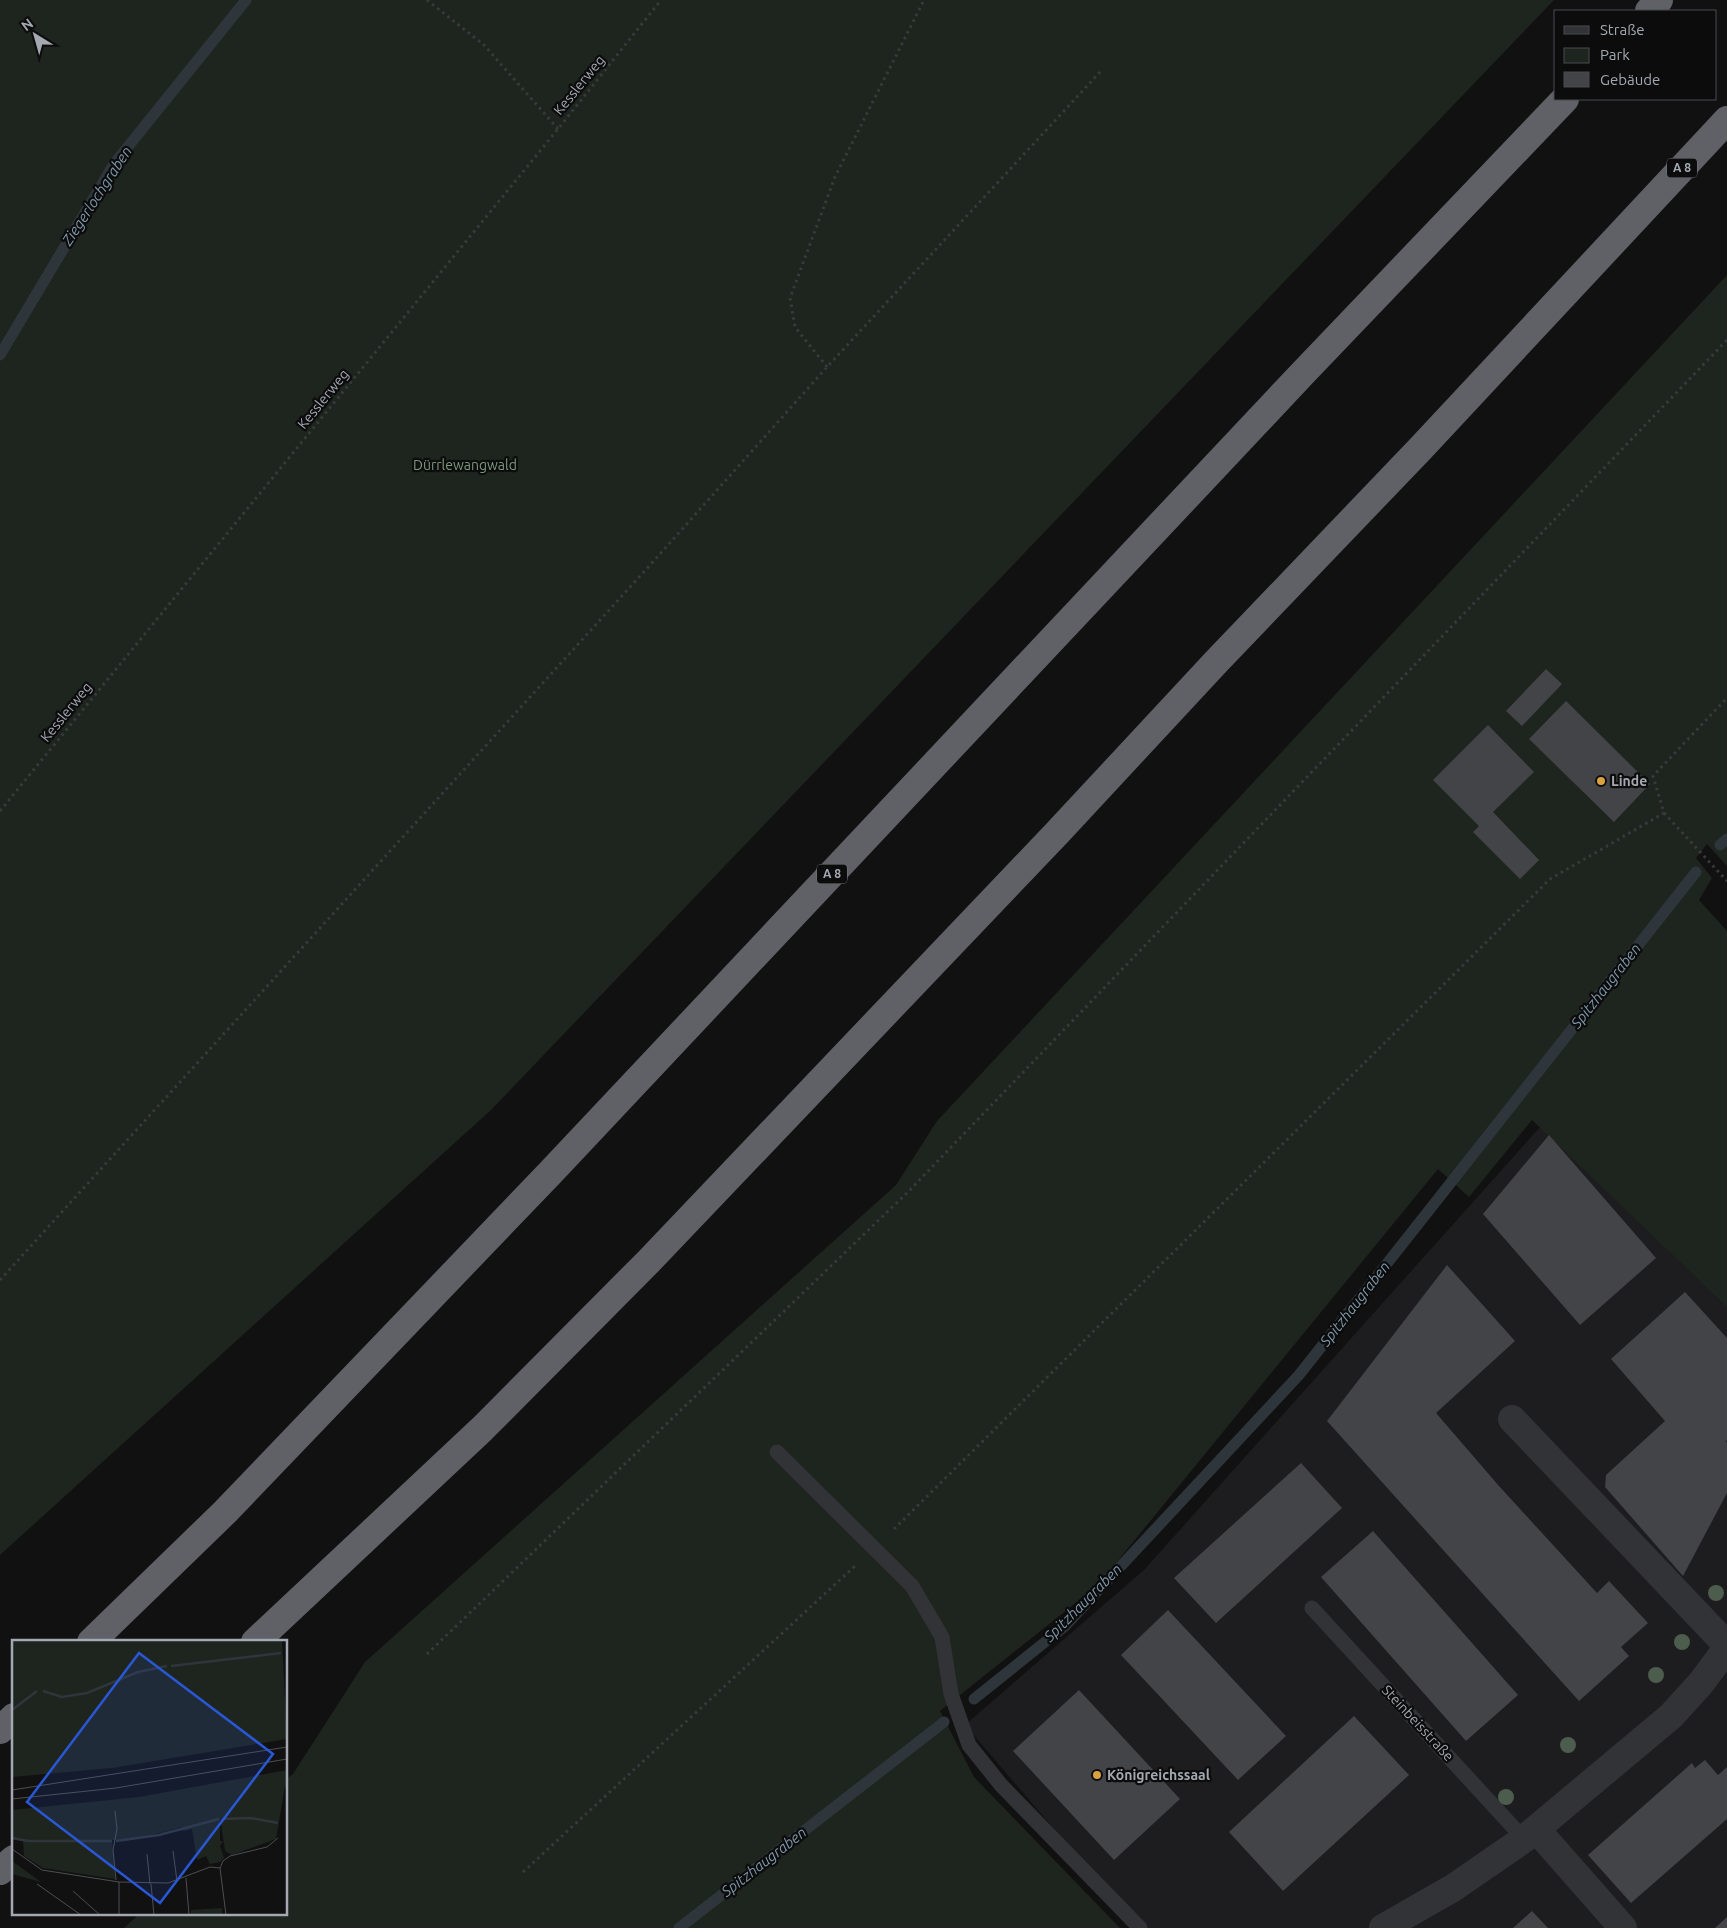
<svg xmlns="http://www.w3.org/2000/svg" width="1727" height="1928" font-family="Ubuntu,sans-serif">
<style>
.built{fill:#1d1d1f}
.green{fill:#1e241e}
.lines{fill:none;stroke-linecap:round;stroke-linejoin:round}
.stream{stroke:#2e363b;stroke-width:11}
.building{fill:#434447}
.path{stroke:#393a3d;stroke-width:3;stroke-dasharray:2.5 4;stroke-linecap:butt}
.service{stroke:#323337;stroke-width:15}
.minor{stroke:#323337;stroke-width:28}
.motorway{stroke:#5f6167;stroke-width:28}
.tree{fill:#4c5c4d}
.poi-dot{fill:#daa141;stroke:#0c0c0d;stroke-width:2}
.labels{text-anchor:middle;stroke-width:4.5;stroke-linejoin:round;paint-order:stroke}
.shield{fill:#0c0c0d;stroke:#767a80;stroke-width:1}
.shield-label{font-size:12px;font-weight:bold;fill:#a4a9b1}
.street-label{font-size:14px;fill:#a4a9b1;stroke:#0c0c0d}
.park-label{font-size:14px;fill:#7d9a7e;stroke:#0c0c0d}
.poi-label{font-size:14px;font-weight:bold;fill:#a4a9b1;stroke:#0c0c0d;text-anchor:start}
.water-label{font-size:15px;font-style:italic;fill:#7f97a9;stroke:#0c0c0d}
.inset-river{fill:none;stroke:#2e363b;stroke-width:2.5}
.inset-road{fill:none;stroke:#4c4e52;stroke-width:1}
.view{fill:#2a57d4;fill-opacity:0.15;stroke:#2a57d4;stroke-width:2.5}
.inset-edge{fill:none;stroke:#a4a9b1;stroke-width:2.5}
</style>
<rect width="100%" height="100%" fill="#111112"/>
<path class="built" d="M1650 1004 1727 1095V1928H1139L965 1725 1144 1570Z"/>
<path class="green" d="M0 0H1554L491 1110 0 1555Z
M1727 275V866L1707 844 1696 858 1712 878 1699 900 1727 931V1307L1532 1120 1469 1197 1438 1169 1098 1585 940 1711 974 1777 1120 1928H124L139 1914H286V1779L293 1774 365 1662 896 1185 937 1121Z"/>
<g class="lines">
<path class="stream" d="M0 355 114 164 246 0
M1720 845 1727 839
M974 1699 1065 1626 1299 1375 1696 872
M679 1928 944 1722"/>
</g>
<path class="building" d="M1546 669 1562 684 1522 726 1506 711Z
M1566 701 1650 784 1614 822 1529 739Z
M1488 725 1534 772 1493 812 1539 860 1520 879 1473 832 1479 826 1433 780Z
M1549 1135 1656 1258 1580 1325 1483 1214Z
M1447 1265 1515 1341 1436 1413 1499 1486 1597 1593 1609 1581 1648 1623 1621 1647 1629 1656 1579 1701 1327 1421Z
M1685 1292 1727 1338V1440L1726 1441 1727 1443V1493L1683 1576 1605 1487 1606 1475 1665 1421 1611 1359Z
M1301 1463 1342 1508 1216 1623 1174 1578Z
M1373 1531 1518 1695 1466 1741 1321 1577Z
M1168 1610 1286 1736 1238 1780 1121 1655Z
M1079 1690 1180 1799 1114 1860 1013 1751Z
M1354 1716 1409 1775 1283 1891 1229 1832Z
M1705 1760 1718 1775 1727 1767V1819L1631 1903 1588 1855 1692 1763 1695 1768Z
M1532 1911 1548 1928H1513Z
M1727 1917V1928H1715Z"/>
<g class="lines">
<path class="path" d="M427 0 484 45 558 129
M827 367 795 327 790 298 835 177 924 0
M0 811 558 129 661 0
M1664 813 1727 881
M0 1280 651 564 827 367 1100 72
M894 1529 1550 879 1664 813 1653 776 1727 698
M427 1654 908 1192 1727 340
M523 1872 855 1566"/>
<path class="service" d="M777 1452 912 1586 942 1637 951 1694 969 1745 1001 1785 1140 1928
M1312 1608 1524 1839"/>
<path class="minor" d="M1512 1419 1727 1645
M1536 1829 1623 1928
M1383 1928 1453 1888 1524 1839 1671 1716 1701 1683 1727 1648"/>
<path class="motorway" d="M1649 11 1659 0
M91 1642 225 1512 551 1172 1302 374 1565 99
M255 1642 482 1429 648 1262 1057 833 1216 662 1421 448 1727 120
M0 1730 14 1717
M0 1871 14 1859"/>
</g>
<g class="tree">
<circle cx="1716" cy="1593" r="8"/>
<circle cx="1682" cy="1642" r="8"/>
<circle cx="1656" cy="1675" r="8"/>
<circle cx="1568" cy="1745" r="8"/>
<circle cx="1506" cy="1797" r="8"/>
</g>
<g class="poi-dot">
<circle cx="1601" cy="781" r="5"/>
<circle cx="1097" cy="1775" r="5"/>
</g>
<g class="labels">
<g class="shield">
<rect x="1667" y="158.5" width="30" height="19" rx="4"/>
<rect x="817" y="864.5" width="30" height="19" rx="4"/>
</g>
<g class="shield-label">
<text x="1682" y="172">A 8</text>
<text x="832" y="878">A 8</text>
</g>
<g class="street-label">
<text transform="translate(579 85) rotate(-51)" y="5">Kesslerweg</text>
<text transform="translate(323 399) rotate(-51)" y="5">Kesslerweg</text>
<text transform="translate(66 712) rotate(-51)" y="5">Kesslerweg</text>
<text transform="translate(1418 1723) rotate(47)" y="5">Steinbeisstraße</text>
</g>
<g class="park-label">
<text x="465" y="470">Dürrlewangwald</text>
</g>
<g class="poi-label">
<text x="1611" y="786">Linde</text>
<text x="1107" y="1780">Königreichssaal</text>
</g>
<g class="water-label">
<text transform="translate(97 196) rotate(-57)" y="5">Ziegerlochgraben</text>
<text transform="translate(1606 986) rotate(-52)" y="5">Spitzhaugraben</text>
<text transform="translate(1355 1304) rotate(-52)" y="5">Spitzhaugraben</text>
<text transform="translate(1083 1603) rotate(-45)" y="5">Spitzhaugraben</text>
<text transform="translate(764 1862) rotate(-38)" y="5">Spitzhaugraben</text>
</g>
</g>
<g transform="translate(12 1640)">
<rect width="275" height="275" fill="#111112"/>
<path d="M0 0H270L275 99 100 128 0 137ZM275 130V154L273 146 264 199 220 215 213 211 208 178V201H211L208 206 212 218 208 222 198 224 194 216 185 220 180 189 171 191 170 187 120 200H100L103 239 31 228 12 216 11 200 0 197V170L127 157ZM0 221 29 242 0 234ZM210 268V275H179V270Z" fill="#1e241e"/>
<path class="inset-river" d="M159 26 269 13M31 51 50 57 75 53 126 32 155 26M0 70 25 51M211 179 239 178 266 183M0 198 16 201H100M104 201 147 195 207 179"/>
<path class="inset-road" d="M0 150 275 107M0 159 104 148 275 119M103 171 105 189 101 210 104 240M0 209 30 230 107 242 156 243 198 227 208 228M161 211 165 241M135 214 138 244M174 238 177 275M107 242V275M25 244 69 275M139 244 142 275M61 251 88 275M214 275 208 228 211 221 218 216 255 207 266 198"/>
<path class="view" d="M127 13 261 114 148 263 15 162Z"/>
<rect width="275" height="275" class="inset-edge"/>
</g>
<rect x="1554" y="10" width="162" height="90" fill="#0c0c0d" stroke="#494b4f"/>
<rect x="1564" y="26" width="25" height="8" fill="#323337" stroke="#494b4f"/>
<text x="1600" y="35" font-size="15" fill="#a4a9b1">Straße</text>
<rect x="1564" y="48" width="25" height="15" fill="#1e241e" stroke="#494b4f"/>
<text x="1600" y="60" font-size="15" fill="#a4a9b1">Park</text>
<rect x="1564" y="72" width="25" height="15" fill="#434447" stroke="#494b4f"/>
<text x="1600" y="85" font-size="15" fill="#a4a9b1">Gebäude</text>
<g transform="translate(35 35) rotate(323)" stroke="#0c0c0d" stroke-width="4" paint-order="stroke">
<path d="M0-4L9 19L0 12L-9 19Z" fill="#a4a9b1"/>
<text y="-8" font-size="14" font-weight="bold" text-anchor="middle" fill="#a4a9b1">N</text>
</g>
</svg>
